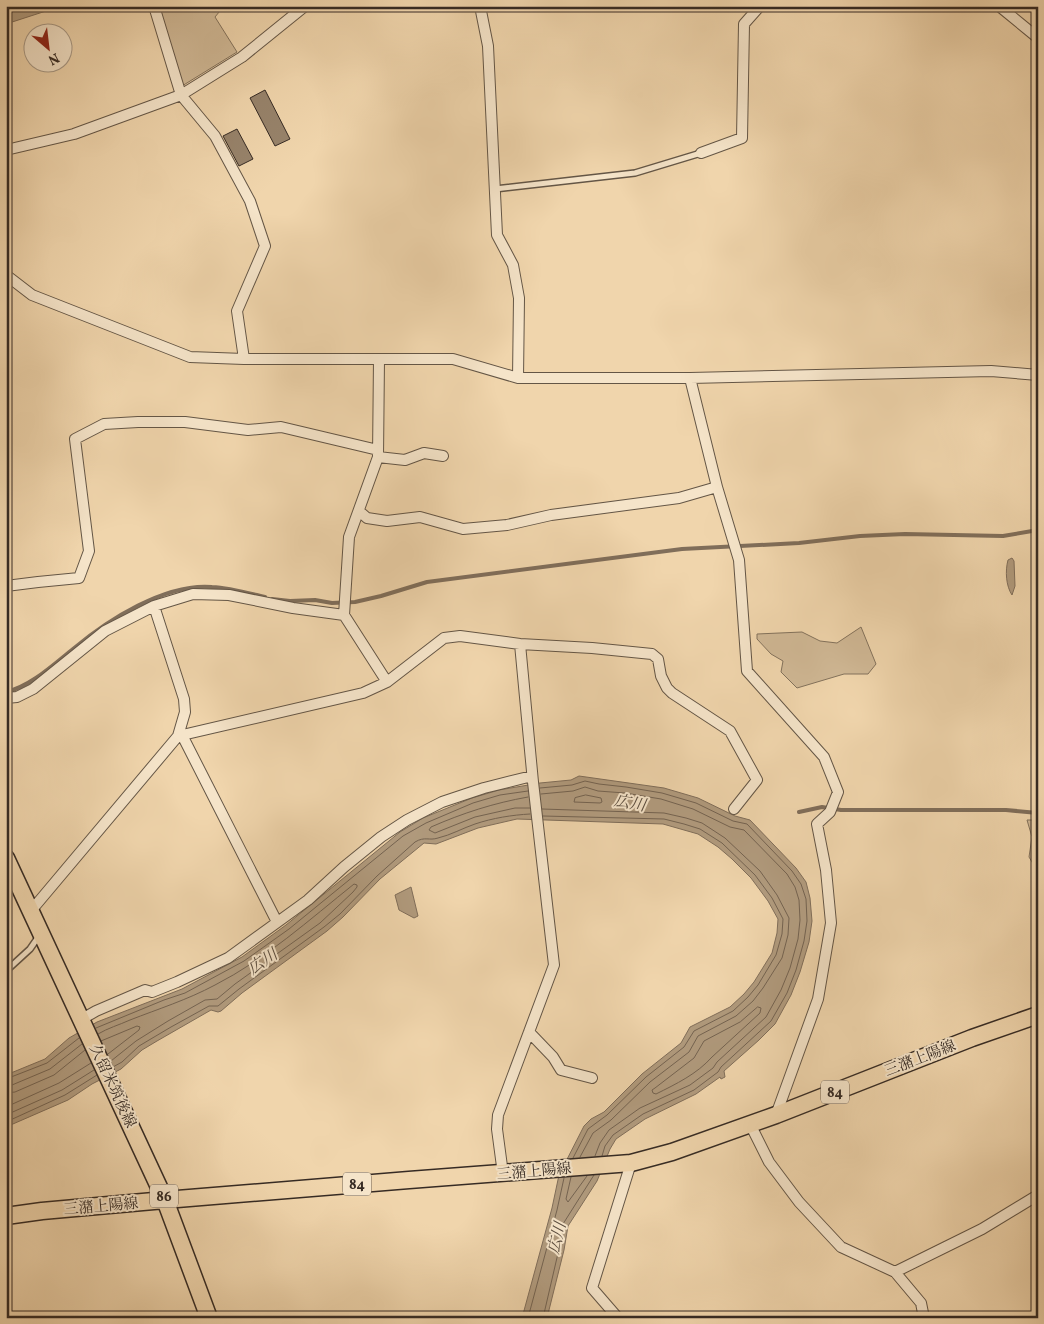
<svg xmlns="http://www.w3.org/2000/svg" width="1044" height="1324" font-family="Vollkorn,'Noto Serif JP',serif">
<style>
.green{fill:#d0b895;stroke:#83725c}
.water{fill:#b19b7e;stroke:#806e5a}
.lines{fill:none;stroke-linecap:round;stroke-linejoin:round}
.shore{stroke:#746351;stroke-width:1}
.stream{stroke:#806e5a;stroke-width:4}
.building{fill:#97836b;stroke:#362b24}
.service-casing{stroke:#645646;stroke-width:8}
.minor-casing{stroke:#645646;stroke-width:12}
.primary-casing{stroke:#362b24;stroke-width:19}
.service{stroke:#f5e4c9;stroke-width:5}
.minor{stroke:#f5e4c9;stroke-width:10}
.primary{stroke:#f0d5ac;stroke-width:16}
.labels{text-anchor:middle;stroke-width:4;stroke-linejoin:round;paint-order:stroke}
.shield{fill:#f5e4c9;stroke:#6f6256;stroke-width:1}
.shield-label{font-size:14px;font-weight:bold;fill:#362b24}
.street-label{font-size:15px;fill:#362b24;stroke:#f5e4c9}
.water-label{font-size:16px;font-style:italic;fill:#5b4d3f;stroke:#f5e4c9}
</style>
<rect width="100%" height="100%" fill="#f0d5ac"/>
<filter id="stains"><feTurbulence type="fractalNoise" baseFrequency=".004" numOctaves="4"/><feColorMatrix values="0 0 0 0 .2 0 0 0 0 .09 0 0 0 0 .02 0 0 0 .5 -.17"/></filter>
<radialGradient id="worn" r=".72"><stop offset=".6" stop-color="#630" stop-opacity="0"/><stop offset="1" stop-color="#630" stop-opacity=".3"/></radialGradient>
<path class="green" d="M156 6H224L215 17 237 52 182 86Z
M861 627 876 664 868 674H844L797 688 781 672 783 661 771 654 757 639V634L802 632 820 641 837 643Z
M1027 820H1038V872L1029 857 1032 837Z"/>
<path class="water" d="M6 6H47L46 11 6 24Z
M1012 558 1014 561 1015 586 1012 595C1006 586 1005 571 1008 560Z
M579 776 664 788 698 798 735 816 750 820 796 868 806 882 810 898 812 921 809 942 800 972 791 995 775 1024 759 1040 724 1071 725 1077 721 1079 720 1077 696 1094 645 1119 616 1139 610 1149 597 1181 568 1226 564 1250 547 1318H522L552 1208 559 1175 584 1126 591 1119 604 1112 642 1074 681 1043 690 1027 730 1007 744 994 754 982 772 953 777 933 778 919 768 901 751 878 732 859 718 847 698 834 663 824 517 819 478 828 436 844 424 843 380 879 343 917 327 931 242 993 221 1011 218 1012 211 1010 157 1041 142 1050 121 1069 92 1084 68 1100 6 1127V1075L45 1059 69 1038 97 1022 182 989 242 957 286 925 400 832 423 818 472 798 499 790 540 783 571 780Z
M411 887 418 916 414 918 399 910 395 895Z"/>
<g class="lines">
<path class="shore" d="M540 788 572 785 585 781 599 784 626 787 662 793 696 803 733 821 747 824 792 871 801 884 806 899 807 921 804 941 796 970 787 993 771 1021 721 1067 718 1072 694 1090 643 1114 613 1135 605 1146 602 1156
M541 794 573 791 585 787 598 791 625 793 661 799 693 809 730 827 744 830 787 874 795 887 799 900 800 920 798 939 790 968 781 990 766 1017 717 1062 713 1068 690 1085 640 1108 609 1130 600 1143 595 1156
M586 795 601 798 602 802 600 803 574 802 575 798Z
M528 797C494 803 463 813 431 827L429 830 435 833 475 817 515 808H530
M542 809 664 813 686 818 702 823 725 838 760 871 777 895 789 918 788 935 782 958 763 988 753 1001 736 1016 698 1036 689 1052 650 1082 611 1120 593 1133 580 1157
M543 816 664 819 684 824 700 829 722 843 755 875 772 898 783 919 782 934 776 955 758 985 748 997 733 1011 694 1031 684 1047 646 1077 607 1115 588 1129 573 1158
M758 1007 761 1008 760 1013 712 1057C697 1074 676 1084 656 1094L653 1093 652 1090 655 1088 694 1058 704 1041 740 1022Z
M96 1028 164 1000 185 993 244 961 289 929 403 836 426 823 473 803 500 795 528 791
M98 1034C108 1028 119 1025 130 1020 158 1009 187 1000 215 985 266 959 309 920 354 884L357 885V887L353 892 320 923 235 984 217 999 205 1000 168 1021 136 1041 111 1061
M101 1041 137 1026 140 1027 139 1030 108 1054
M113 1067 122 1062 139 1046 171 1027 209 1006H218L239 989 324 927 340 914 377 876 415 842C425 836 429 841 438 838 451 835 463 828 475 824 493 818 512 815 530 814
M6 1079 47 1063 79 1038
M6 1086 12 1085 50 1069 82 1044
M6 1093 15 1092 54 1075 85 1050
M6 1107 59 1083 91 1063
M6 1115 62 1090 94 1070
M6 1122 65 1095 97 1075
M571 1177 566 1199 568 1202 587 1176
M528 1318 557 1210 564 1178
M543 1318 559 1249 563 1224 594 1175"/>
<path class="stream" d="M272 599 290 601 315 600 332 603 355 602 381 596 427 582 682 549 799 543 860 536 905 534 1003 536 1038 530
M6 692C31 686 53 665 73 649 108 620 165 583 212 587 230 588 248 593 265 597
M799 812 822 807 841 810H1006L1038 813"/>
</g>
<path class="building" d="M265 90 290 139 275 146 250 98Z
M237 129 253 159 239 166 223 136Z"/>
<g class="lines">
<g class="service-casing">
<path id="service" d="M495 189 635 173 701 153
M6 971 30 949 39 936"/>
</g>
<g class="minor-casing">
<path id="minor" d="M154 6 181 95 215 136 250 201 265 246 237 311 244 359
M480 6 488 46 497 235 513 265 519 298 518 378
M999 6 1038 38
M6 150 74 134 181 95 242 57 305 6
M701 153 742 138 744 24 760 6
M6 275 32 295 190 357 244 359H453L518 378H690L991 371 1038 375
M379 359 378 457 349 537 344 615 387 682
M690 378 717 487 739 560 747 671 824 757 838 792 830 812 817 824 826 870 831 923 818 999 776 1115
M378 457 405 460 424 453 443 456
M359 511 367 518 387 521 420 517 463 529 507 525 551 515 679 498 717 487
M6 586 38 582 79 578 89 551 75 439 104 424 138 422H185L248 430 281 427 378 450
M6 698 17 697 33 689 105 631 154 606 193 594 229 595 293 608 344 615
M182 735 277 922
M178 736 363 693 387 682 444 638 460 636 520 644 592 648 652 654 658 659 661 676 667 688 672 693 730 731 757 780 734 809
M30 912 178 736 185 712 184 699 154 606
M82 1019 96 1011 145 990 152 992 177 982 228 958 308 900 344 867 381 837 407 820 442 802 484 788 532 776
M529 1032 553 1057 561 1070 592 1078
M750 1124 769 1162 799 1202 841 1247 895 1272 921 1303 924 1318
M503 1174 497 1129 498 1115 554 965 533 782 520 644
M895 1272 982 1229 1038 1195
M618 1318 592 1288 631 1163"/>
</g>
<g class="primary-casing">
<path id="primary" d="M6 858 165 1200 209 1318
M6 1216 42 1211 165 1200 409 1180 631 1163 672 1152 776 1115 972 1038 1038 1015"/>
</g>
<use href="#service" class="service"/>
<use href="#minor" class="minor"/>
<use href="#primary" class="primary"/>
</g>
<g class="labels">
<g class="shield">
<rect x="821" y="1080.5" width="28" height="23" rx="4"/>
<rect x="343" y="1172.5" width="28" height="23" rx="4"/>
<rect x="150" y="1184.5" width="28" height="23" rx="4"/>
</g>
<g class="shield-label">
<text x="835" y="1097">84</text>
<text x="357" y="1189">84</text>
<text x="164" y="1201">86</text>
</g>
<g class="street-label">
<text transform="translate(920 1058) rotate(-21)" y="5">三潴上陽線</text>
<text transform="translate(113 1086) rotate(65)" y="5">久留米筑後線</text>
<text transform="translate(534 1171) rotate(-5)" y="5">三潴上陽線</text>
<text transform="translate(101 1206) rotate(-5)" y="5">三潴上陽線</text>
</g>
<g class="water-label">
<text transform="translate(630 802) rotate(10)" y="6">広川</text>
<text transform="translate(262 961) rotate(-35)" y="6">広川</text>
<text transform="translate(556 1238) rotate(-76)" y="6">広川</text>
</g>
</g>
<rect width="1044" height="1324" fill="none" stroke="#f0d5ac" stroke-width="25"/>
<rect x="8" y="8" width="1029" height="1309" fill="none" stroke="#362b24" stroke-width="2.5"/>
<rect x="12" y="12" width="1019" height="1299" fill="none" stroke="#362b24"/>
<g transform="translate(48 48) rotate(152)"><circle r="24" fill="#f5e4c9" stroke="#a99a87"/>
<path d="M0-4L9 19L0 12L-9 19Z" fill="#8f2418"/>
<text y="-8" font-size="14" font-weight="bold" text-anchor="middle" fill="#362b24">N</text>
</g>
<rect width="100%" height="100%" filter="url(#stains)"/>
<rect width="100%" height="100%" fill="url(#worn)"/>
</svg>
